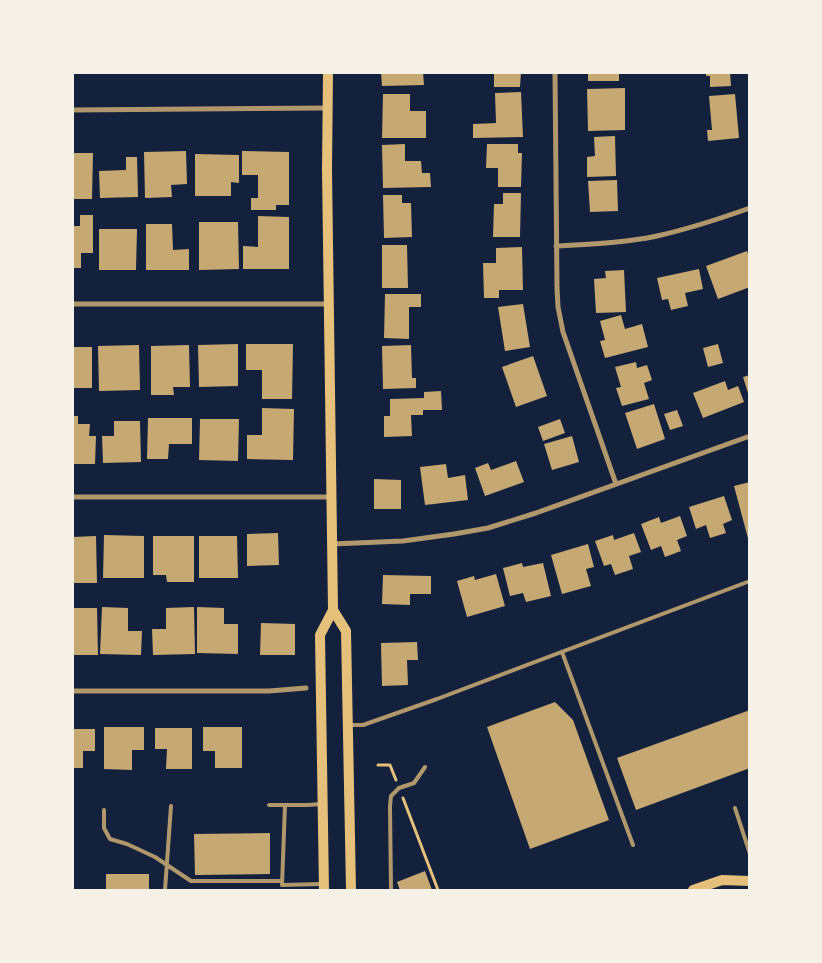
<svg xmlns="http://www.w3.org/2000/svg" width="822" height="963" font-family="'IBM Plex Sans',sans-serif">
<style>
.building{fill:#c6a872}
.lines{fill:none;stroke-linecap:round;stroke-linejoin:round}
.path{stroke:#e5c07b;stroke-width:3}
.service{stroke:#b1986c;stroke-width:4}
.minor{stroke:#b1986c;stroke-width:5}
.secondary{stroke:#e5c07b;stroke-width:10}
</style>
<rect width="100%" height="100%" fill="#14213d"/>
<path class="building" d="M381 72H423L424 85 382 86Z
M494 72H521L520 87H494Z
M588 72H619V81H588Z
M706 72H730L731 86 710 87V76H706Z
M625 88V130L588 131 587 89Z
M521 92 523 137 473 138V124L496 123 495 93Z
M383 94H410V111H426V138H382Z
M735 94 739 138 708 141 707 130H712L709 96Z
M615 136 616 176 587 177V157L595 156 594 137Z
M405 144V161H421L422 173H430L431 187 383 188 382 145Z
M487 144H518V153H522L521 187H498V168H486Z
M186 151 187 184 171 185 172 197 145 198 144 152Z
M242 151 289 152V205H276V210H251V198H258V175H242Z
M72 153H93L92 199H72Z
M195 154 239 155V183L231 182V196H195Z
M126 157H137L138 197 100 198 99 171 126 170Z
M617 180 618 211 590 212 588 181Z
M503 193H521L520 237H493L494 204H503Z
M383 195H402V203H411L412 237 384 238Z
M80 215H93V253H81V268H72V226H80Z
M258 216 289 217V269H243V246L258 247Z
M199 222H238L239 269 199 270Z
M146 224H172L173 250 189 249V270H146Z
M99 229H137L136 270H99Z
M382 245H407L408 288H382Z
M522 247 523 290H499V298H484L483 263H496V248Z
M747 251 750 259V287L718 299 706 266Z
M699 269 703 289 685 293 688 306 671 310 668 299 662 300 657 278Z
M624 270 626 312 596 313 594 279 606 278 605 271Z
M385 294H421V307H409V339L384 338Z
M523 304 530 347 505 351 498 307Z
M621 315 625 329 642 324 648 347 605 358 600 341 605 340 600 321Z
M238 344V386L199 387 198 345Z
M246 344H293L292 399H262V370H246Z
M718 344 723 363 708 367 703 348Z
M139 345 140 390 99 391 98 346Z
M189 345 190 387H173L174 395H151V346Z
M411 345 412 378H416V388L383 389 382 346Z
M72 347H92V388H72Z
M533 356 547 396 516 407 502 367Z
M636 362 637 368 647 365 652 380 644 383 649 399 622 406 616 388 621 387 615 367Z
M750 375V396H749L743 377Z
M725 381 728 390 738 386 744 402 703 418 693 393Z
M441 391 442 410H423V415H411L412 436 384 437V416H390V399L424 398V392Z
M654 404 665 439 637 449 625 413Z
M262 408 294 409 293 460 247 459V435H262Z
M677 410 683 426 670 430 664 414Z
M72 416H78V424H90L89 436H96L95 464H72Z
M148 418H192V444H169L168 459H147Z
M200 419H239L238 461 199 460Z
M560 419 565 433 543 441 538 427Z
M114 421H140L141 462 103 463 102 436H114Z
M572 436 579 462 552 470 544 444Z
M516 461 524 482 485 496 475 468 488 463 491 470Z
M446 464 448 478 465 475 468 500 425 505 420 467Z
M374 479 401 480V509H374Z
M750 482V542H749L734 486Z
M724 496 732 520 723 524 726 533 710 538 706 525 696 529 689 507Z
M680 516 687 536 677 540 681 551 665 557 661 546 651 550 641 524 659 517 661 523Z
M278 533 279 565 247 566V534Z
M634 533 641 552 629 556 633 569 615 575 611 564 604 566 595 541 613 535 614 540Z
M104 535 144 536V578H103Z
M96 536 97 583H72V537Z
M153 536H194V582H167L166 575H153Z
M199 536H237L238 578H199Z
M588 544 594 567 586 569 591 586 562 594 551 555Z
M522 563 523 567 543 563 551 596 526 602 523 593 510 596 503 568Z
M496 574 505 606 467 617 457 581 474 576 475 580Z
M383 575 431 576V594H410V605L382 604Z
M102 607 128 608V631H142L141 655 100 654Z
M194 607 195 654 153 655 152 629H166V608Z
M197 607 224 608V624H238V654L197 653Z
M72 608H97L98 655H72Z
M261 623 295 624V655H260Z
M417 642 418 660H407L408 685 382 686 381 643Z
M555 702 573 720 609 820 530 849 487 727Z
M750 710V768L636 810 617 758Z
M104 727H144V750H132V770L104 769Z
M203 727H242V768H215V751H203Z
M155 728H192V769H166L167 749H155Z
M72 729H95V751H83V768H72Z
M270 833V874L195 875 194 834Z
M425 871 432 890H400L397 882Z
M106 874H149V890H106Z"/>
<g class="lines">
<path class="path" d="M378 765H390L396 780
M403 798 438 890"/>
<path class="service" d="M562 652 633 845
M348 725H363L437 699 750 581
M269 805H307L322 804
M285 805 282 885 322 884
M735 808 750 854
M104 810V828L110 839 127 844 155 857 191 881H282
M165 890 171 806
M391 890 390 806 391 796 399 788 414 783 425 767"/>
<path class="minor" d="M555 72 557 288 558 307 563 332 616 484
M72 110 327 108
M556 246C590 244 624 243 657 236 688 229 719 219 750 208
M72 304H329
M72 497H331
M332 544 403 541 454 534 488 528 536 513 750 436
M72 691H269L306 688"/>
<path class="secondary" d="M333 610 346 631 351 890
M324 890 320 635 333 610 327 170 328 72
M693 890 722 880 750 881"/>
</g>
<rect width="822" height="963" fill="none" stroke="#f6f1e7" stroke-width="148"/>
</svg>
